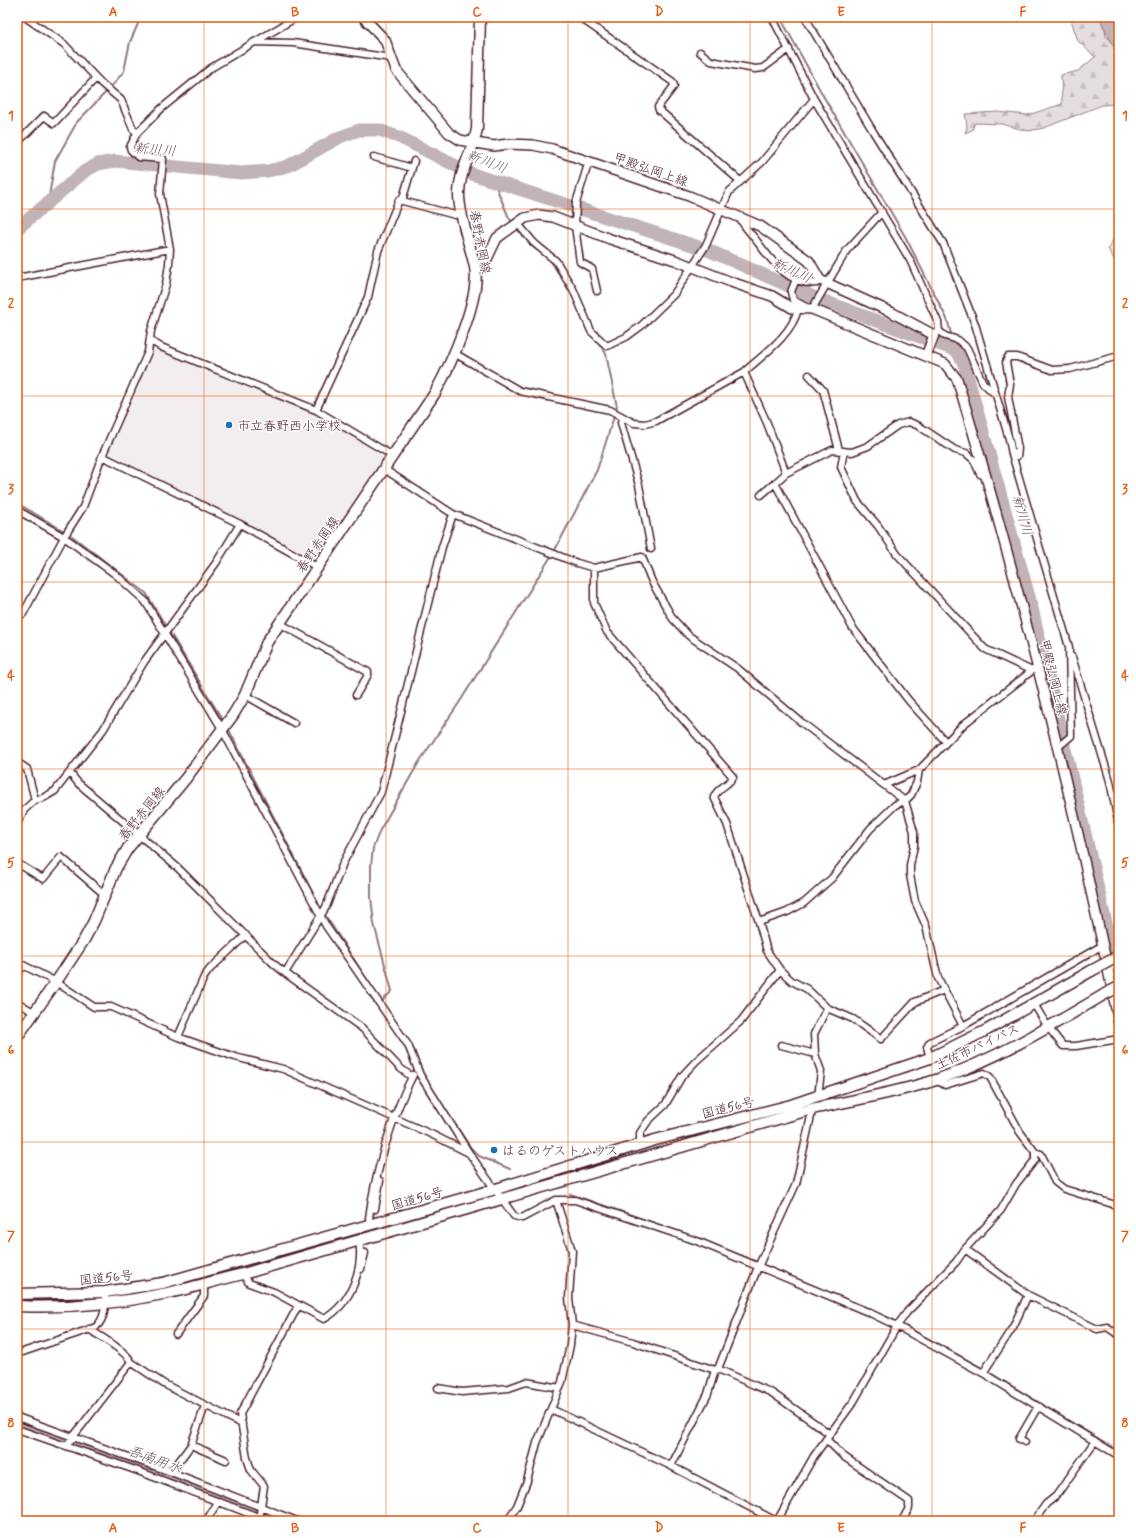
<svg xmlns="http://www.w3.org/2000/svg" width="1136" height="1538" font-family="Mynerve,'Klee One',sans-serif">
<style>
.built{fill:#f2eeef}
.forest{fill:url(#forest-firs);stroke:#987e86}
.water{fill:#c1b3b6;stroke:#91787e}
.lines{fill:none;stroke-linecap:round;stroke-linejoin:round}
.stream{stroke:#91787e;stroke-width:2}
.canal{stroke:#c1b3b6;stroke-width:8}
.river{stroke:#c1b3b6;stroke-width:13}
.minor-tunnel{stroke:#dbd2d5;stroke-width:6;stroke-dasharray:6 3;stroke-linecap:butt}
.minor-casing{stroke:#4a1f2b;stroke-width:9}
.secondary-casing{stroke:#4a1f2b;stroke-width:12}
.primary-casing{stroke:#4a1f2b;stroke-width:13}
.trunk-casing{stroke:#4a1f2b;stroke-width:13}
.minor{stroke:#fff;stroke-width:6}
.secondary{stroke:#fff;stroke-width:9}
.primary{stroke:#fff;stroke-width:10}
.trunk{stroke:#fff;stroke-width:10}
.trunk-bridge-casing{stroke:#4a1f2b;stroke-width:13;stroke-linecap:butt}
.trunk-bridge{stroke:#fff;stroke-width:10}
.grid{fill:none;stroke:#e8590c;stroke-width:1;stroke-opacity:0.55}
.poi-dot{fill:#1f6fb2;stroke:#fff;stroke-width:1.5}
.labels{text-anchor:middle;stroke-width:3;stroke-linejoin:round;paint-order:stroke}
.street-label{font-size:13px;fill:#4a1f2b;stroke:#fff}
.poi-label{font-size:13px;fill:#4a1f2b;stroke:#fff;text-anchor:start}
.water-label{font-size:14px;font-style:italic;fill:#74535c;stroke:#fff}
.neatline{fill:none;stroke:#e8590c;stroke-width:1.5}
.grid-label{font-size:13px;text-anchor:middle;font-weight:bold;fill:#e8590c}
</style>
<defs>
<pattern id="forest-firs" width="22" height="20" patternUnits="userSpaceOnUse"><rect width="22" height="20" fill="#e5dee0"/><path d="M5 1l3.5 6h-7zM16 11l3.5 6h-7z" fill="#c6bec0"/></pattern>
</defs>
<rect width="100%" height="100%" fill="#fff"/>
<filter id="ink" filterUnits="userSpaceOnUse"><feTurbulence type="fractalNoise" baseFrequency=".025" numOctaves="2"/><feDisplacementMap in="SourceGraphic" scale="8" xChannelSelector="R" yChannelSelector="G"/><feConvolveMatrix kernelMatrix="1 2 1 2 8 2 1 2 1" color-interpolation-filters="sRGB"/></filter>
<g filter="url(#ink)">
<path class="built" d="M153 348 313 412 386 458 317 561 244 521 107 455Z"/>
<path class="forest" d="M1070 17H1104L1106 37 1119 43V109L1118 104 1102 105 1044 128 1028 131 1001 124 975 123 972 130 965 133 967 127 965 114 997 112 1028 115 1062 104 1061 75 1078 71 1095 57 1078 41Z
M1119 228V283L1116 263 1108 249Z"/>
<path class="water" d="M1099 17H1119V58Z"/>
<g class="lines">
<path class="stream" d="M780 17 825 99 906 238 947 319 952 337
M494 182 509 218 513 223
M48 202 55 161 77 122 112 86 124 71 130 42 141 17
M516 227 534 248 542 253
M549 258 573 297
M583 319 588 332
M953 341 957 351
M17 503 64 531
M72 536 146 593 165 625
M169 631 222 719
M228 728 318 903
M325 915 391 1016
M382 1001 392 991 374 924 371 897V866L373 848 380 830 419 762 459 703 555 550 597 470 617 407 606 354 596 339
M410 1044 415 1052
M419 1063 424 1076
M442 1105 471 1148 479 1156 510 1169
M570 1194 680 1232
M709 1243 754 1261
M765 1266 894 1320
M905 1326 980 1367
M990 1373 1119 1451"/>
<path class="canal" d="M17 1422 285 1521"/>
<path class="river" d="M17 229 85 171 98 164 115 161 241 173 268 171 288 166 340 137 359 130H379L401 138 472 174 708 250 811 296 957 351 964 364 1030 600 1119 978"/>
<path class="minor-tunnel" d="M365 1253 375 1209"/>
<g class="minor-casing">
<path id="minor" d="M25 17 64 44 102 84 121 100 133 129 137 133
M579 17 673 82 674 86 658 107 659 110 740 181
M772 17 814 99 910 260 938 322 939 331 934 335
M805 17 874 133 943 243 975 324 1009 439 1012 454 1017 456 1018 449 1008 397 1010 384 1006 362 1008 357H1017L1052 370 1070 369 1119 356
M254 42 293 43 391 58
M700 52 711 61 755 69 763 68 789 49
M20 140 44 116 54 123 96 78
M374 157 412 168
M589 161 576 203 575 226 580 262 592 269 597 291
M402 201 414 161
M739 217C743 225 750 233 756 240 771 260 789 286 817 283L820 280
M518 224 534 243 556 261 573 289 591 331 607 346 626 337 641 326 674 294 706 245 729 192 762 162 814 99
M17 278 170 249
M796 279 791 292 793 300 806 307
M812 309 847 250 882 212
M939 331 945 336 958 340 967 348 983 383 995 394
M151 341 161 347 316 410
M454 353 520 391 610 410 634 423 645 424 656 421 744 372
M809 375 823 390 839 450
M622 417 621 423 639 485 651 549
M844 451 841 467 857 501 878 526 897 554 985 649 1030 670
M1012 454 1069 647 1071 736 1058 747
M102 456 148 352 151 331 166 284 169 264 170 249 160 194 163 159 138 157 131 150 130 147 137 133 162 108 211 68 297 17
M393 456 316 410 368 297 378 251 399 200 455 215 461 213
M384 469 453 514 577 563 594 568 642 557 652 582 673 619 689 636 737 668 801 722 905 801 914 832V846L910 865V875L915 901 926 926 938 978 963 1026
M786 473 767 423 744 372C763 355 792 335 798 309
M761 495 775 483
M17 510 64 537 115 574 145 601 222 729 326 926 408 1045 420 1075 469 1153 514 1216 522 1218 556 1200H575L697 1241 868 1312 897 1326 983 1373 1119 1456
M594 568V603L607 632 733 777C729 785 717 788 714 797L727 824 759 922 767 951 780 970 792 981 807 989 827 1008
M17 611 23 614 64 537 83 507 102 456 240 524
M279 623 368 672V675L356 695
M1072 657 1110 781 1119 827
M245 695 294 723
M946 742 909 701 852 627 775 483 786 473 832 450 852 452 868 446 898 425 909 422 919 426 955 450 966 453 974 460 980 474 987 476
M17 762 27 769 35 800 43 798 55 791 103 730 144 662 216 563 240 524 317 567
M70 773 78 783 178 868 274 964 285 973 326 907 343 863 381 792 442 547 453 514
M884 785 919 770 964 724 1033 670
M17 823 24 810 35 800
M17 863 43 879 61 857 105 895
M759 922 787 912 804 903 832 878 870 829 895 805 905 801 911 795 917 782 919 770
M1109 958 1119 974
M285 973 362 1028 400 1068 412 1077
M17 975 23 965 56 982 94 1007H111L178 1037 204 977 210 969 246 935
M17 1002 35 1013
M1034 1004 1048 1027 1063 1046H1076L1119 1039
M178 1037 235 1057 283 1069 433 1135 469 1153
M781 1045 815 1054
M930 1058 927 1047 930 1042 963 1026 1103 945
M818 1097 821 1071 815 1054 814 1034 827 1008 853 1019 881 1039 915 1002 944 990
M813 1107 796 1184 758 1267 718 1369 772 1393 830 1434
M640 1144V1133L648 1121 665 1105 682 1076 696 1061 741 1021 780 970
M1035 1152 1041 1154 1055 1182 1064 1189 1119 1206
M375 1209 380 1181 378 1180
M371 1225 369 1218C374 1176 393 1113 413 1075
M965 1249 1028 1295 1097 1329 1107 1327 1119 1335
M361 1269 365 1253
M243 1274 249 1283 274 1292 324 1319C351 1304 364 1269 359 1240
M572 1325 633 1342 715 1370
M176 1334 204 1296V1283
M17 1354 96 1327C106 1317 105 1306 105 1292
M131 1362 164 1384 242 1424
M983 1373 1013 1327 1028 1295
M438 1388 462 1392 509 1388 526 1382 560 1388
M551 1409 671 1466 776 1521
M17 1417 171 1472 297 1521
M17 1429 138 1471 269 1521
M826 1439 843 1456 909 1501V1508L902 1521
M1025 1442 1019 1439 1036 1410 1040 1407
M191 1445 226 1460
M66 1446 131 1362C128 1352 99 1336 89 1329
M671 1466 708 1394 715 1370 717 1369
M171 1472 191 1445 205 1406
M259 1520 264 1486 251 1470 247 1458 240 1414 298 1306
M206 1521 218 1502
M507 1521 517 1506 527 1481 537 1443 562 1382 570 1345 572 1325 569 1298 572 1251 556 1200
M777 1521 814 1456 854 1401 897 1326 907 1312 956 1262 965 1249 1001 1210 1016 1184 1035 1160V1152L1020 1132 990 1077 984 1073 945 1085 936 1080
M1034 1521 1046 1504 1056 1496 1095 1441"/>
</g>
<g class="secondary-casing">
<path id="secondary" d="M363 17 385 40 396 70 449 133 460 140 475 143 494 146 508 144 533 145 552 149 689 196 760 226 809 261 820 280 891 312 934 335 926 356
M475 269 486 261 497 238 525 218 539 215 553 217 610 239 675 260 731 282 772 296 792 308 812 309 945 364 957 379C1002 526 1041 675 1076 825 1091 891 1106 957 1119 1024"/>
</g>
<g class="primary-casing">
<path id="primary" d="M17 1037 56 982 84 940 94 921 116 868 128 848 186 778 233 715 245 695 267 642 435 393C450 366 481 298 475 267 470 244 460 220 459 196 458 173 473 152 477 129L480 17"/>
</g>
<g class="trunk-casing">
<path id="trunk" d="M17 1294 105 1292 163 1283 496 1189 655 1140 791 1105 930 1058 987 1030 1091 971
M17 1306C66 1308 115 1304 163 1294 190 1289 216 1280 243 1274L812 1109C853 1100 896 1093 936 1080 995 1060 1051 1026 1105 994"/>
</g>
<use href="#minor" class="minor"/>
<use href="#secondary" class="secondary"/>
<use href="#primary" class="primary"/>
<use href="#trunk" class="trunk"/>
<g class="trunk-bridge-casing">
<path id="trunk-bridge" d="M1091 971 1119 956
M1105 994 1119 987"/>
</g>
<use href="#trunk-bridge" class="trunk-bridge"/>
</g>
</g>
<path class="grid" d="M204 17V1521M386 17V1521M568 17V1521M750 17V1521M932 17V1521M17 209H1119M17 396H1119M17 582H1119M17 769H1119M17 956H1119M17 1142H1119M17 1329H1119"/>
<g class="poi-dot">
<circle cx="229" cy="425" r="4"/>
<circle cx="494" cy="1150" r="4"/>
</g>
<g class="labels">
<g class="street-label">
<text transform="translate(651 169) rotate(19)" y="5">甲殿弘岡上線</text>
<text transform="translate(481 242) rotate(79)" y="5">春野赤岡線</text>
<text transform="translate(317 544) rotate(-56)" y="5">春野赤岡線</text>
<text transform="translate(1054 677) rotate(76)" y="5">甲殿弘岡上線</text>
<text transform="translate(141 813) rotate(-51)" y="5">春野赤岡線</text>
<text transform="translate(977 1046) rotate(-25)" y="5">土佐市バイパス</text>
<text transform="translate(728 1107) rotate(-14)" y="5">国道56号</text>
<text transform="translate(417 1198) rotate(-16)" y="5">国道56号</text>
<text transform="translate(106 1277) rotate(-6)" y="5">国道56号</text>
</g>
<g class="poi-label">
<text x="237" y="430">市立春野西小学校</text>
<text x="502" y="1155">はるのゲストハウス</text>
</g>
<g class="water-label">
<text transform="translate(155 149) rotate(5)" y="5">新川川</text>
<text transform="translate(487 161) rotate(21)" y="5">新川川</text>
<text transform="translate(792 270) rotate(24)" y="5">新川川</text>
<text transform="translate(1023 515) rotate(74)" y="5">新川川</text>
<text transform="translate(155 1459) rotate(20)" y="5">吾南用水</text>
</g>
</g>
<rect width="1136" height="1538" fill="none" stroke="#fff" stroke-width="44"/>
<rect x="22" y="22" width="1092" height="1494" class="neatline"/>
<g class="grid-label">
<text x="113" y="16">A</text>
<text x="295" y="16">B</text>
<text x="477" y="16">C</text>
<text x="659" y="16">D</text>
<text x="841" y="16">E</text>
<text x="1023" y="16">F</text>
<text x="11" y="120">1</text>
<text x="1125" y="120">1</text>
<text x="11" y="307">2</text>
<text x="1125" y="307">2</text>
<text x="11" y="493">3</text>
<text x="1125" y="493">3</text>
<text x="11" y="680">4</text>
<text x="1125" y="680">4</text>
<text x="11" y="867">5</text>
<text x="1125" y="867">5</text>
<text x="11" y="1054">6</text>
<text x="1125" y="1054">6</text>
<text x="11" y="1240">7</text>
<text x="1125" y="1240">7</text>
<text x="11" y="1427">8</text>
<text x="1125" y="1427">8</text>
<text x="113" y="1532">A</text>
<text x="295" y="1532">B</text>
<text x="477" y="1532">C</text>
<text x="659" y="1532">D</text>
<text x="841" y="1532">E</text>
<text x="1023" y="1532">F</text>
</g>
</svg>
